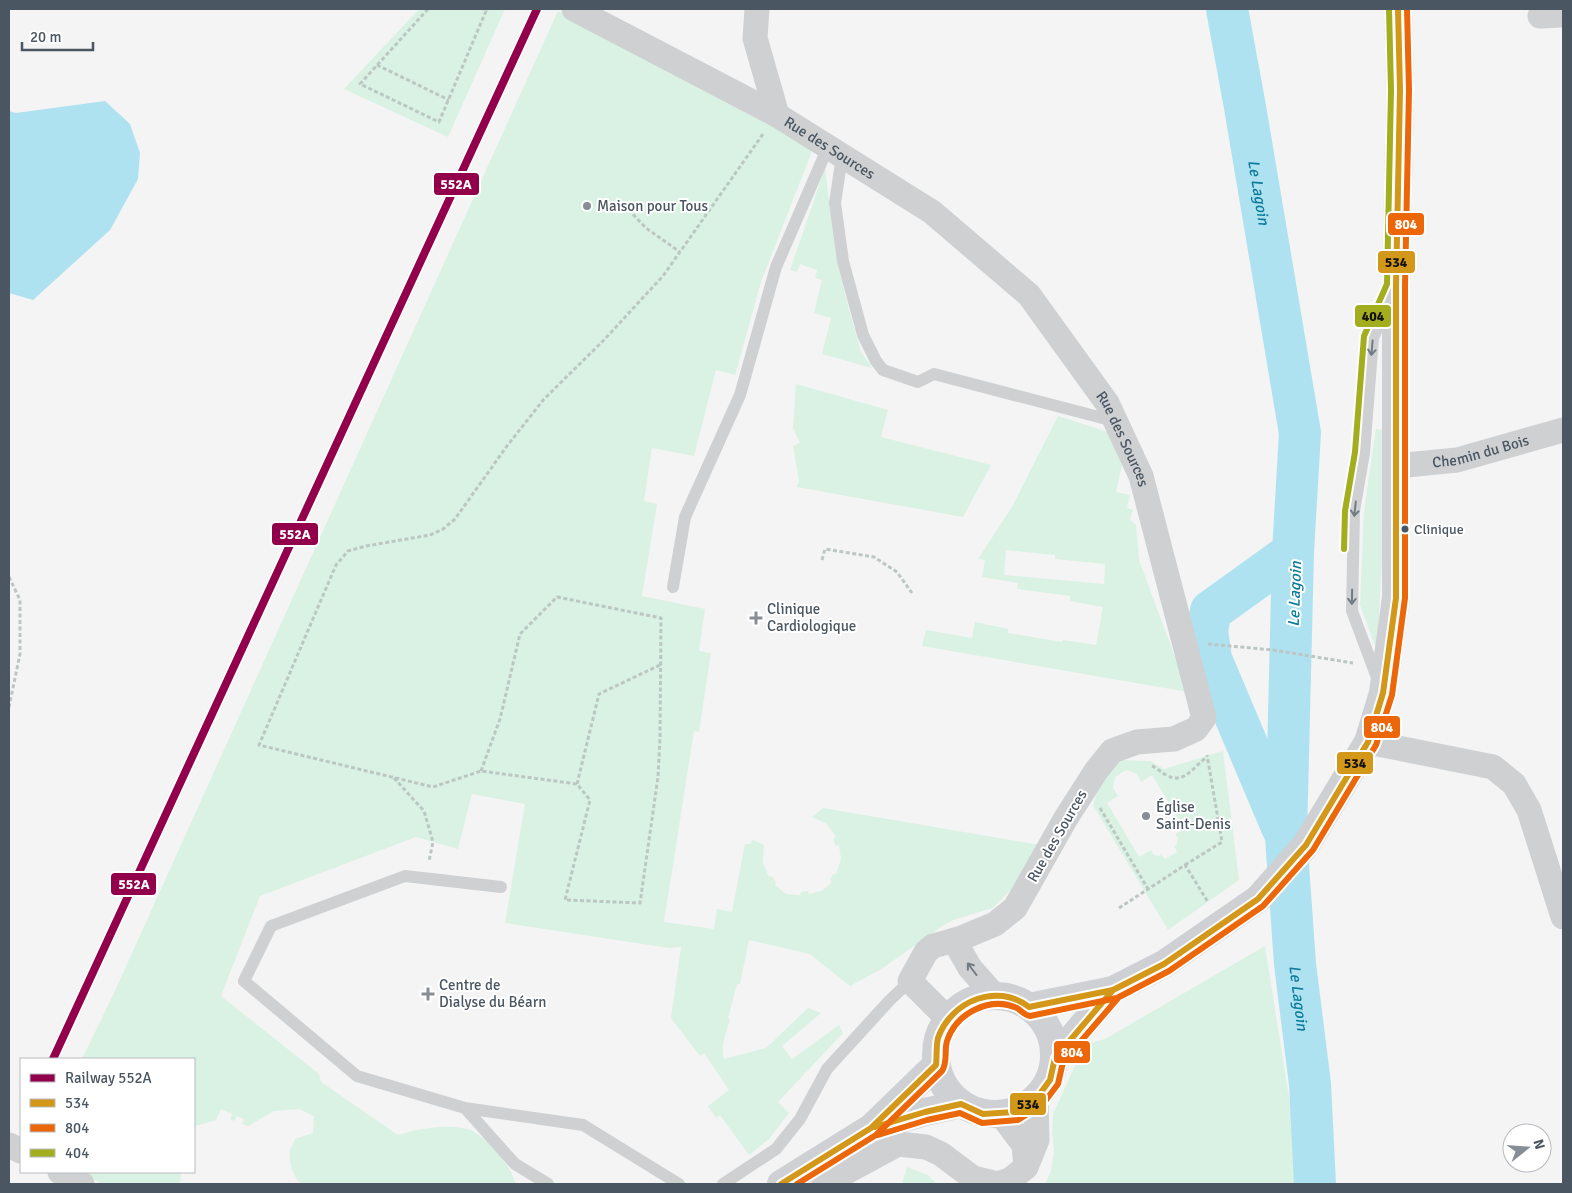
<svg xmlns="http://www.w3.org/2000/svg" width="1572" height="1193" font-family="Signika,sans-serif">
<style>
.green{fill:#d9f2e3;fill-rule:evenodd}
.water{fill:#aee2f0}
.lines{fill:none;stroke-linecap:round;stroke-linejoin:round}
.river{stroke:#aee2f0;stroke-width:42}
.path{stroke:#bcc7c4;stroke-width:3;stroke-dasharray:4 2.5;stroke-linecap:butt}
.lane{stroke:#ced0d2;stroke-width:12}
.street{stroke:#ced0d2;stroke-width:25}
.secondary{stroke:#ced0d4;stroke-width:28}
.bus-1-casing{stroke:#fff;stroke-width:10}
.bus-2-casing{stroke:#fff;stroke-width:10}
.bus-3-casing{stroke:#fff;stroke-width:10}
.bus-1{stroke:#d39719;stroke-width:6}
.bus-2{stroke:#ec660a;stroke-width:6}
.bus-3{stroke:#a2ae1d;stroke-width:6}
.rail-1-casing{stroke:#fff;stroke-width:11}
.rail-1{stroke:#92004c;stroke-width:8}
.oneway{stroke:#727b83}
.poi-dot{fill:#868d94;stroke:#fff;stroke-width:2}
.bus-dot{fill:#4a5661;stroke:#fff;stroke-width:2}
.labels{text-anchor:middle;stroke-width:4;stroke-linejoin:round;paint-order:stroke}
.bus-label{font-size:14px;fill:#4a5661;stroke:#fff;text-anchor:start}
.street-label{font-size:15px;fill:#4a5661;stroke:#fff}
.poi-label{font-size:15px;fill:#4a5661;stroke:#fff;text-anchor:start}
.water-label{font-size:16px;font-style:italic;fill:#0c7c9b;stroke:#fff}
.line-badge{stroke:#fff;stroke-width:2}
.badge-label{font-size:14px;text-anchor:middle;font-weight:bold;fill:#fff}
.pale-badge-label{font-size:14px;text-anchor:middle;font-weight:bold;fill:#111}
</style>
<rect width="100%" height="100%" fill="#f4f4f4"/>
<path class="green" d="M419 9H505L448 137 344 89Z
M558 11 814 146 761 282 735 375 716 370 694 456 652 448 644 501 657 504 642 596 705 609 699 651 711 653 699 732 694 731 664 922 714 929 717 909 732 912 745 844H750L753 840 764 845 763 863 769 877 772 876 776 882 775 885 786 894 800 895 801 892 808 891 809 894 822 891 832 882 830 880 833 874H836L841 859 839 845 836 846 833 839 836 837 827 824 812 817 823 808 1040 845 1018 882 993 908 956 919 942 926 883 968 850 986 810 954 749 940 740 984H737L728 1018 730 1019C727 1032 720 1045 724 1059L766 1048 808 1008 821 1013 782 1046 792 1059 839 1025 843 1033 778 1102 789 1113 769 1139 749 1155 720 1115 716 1118 708 1106 729 1090 704 1053 700 1056 671 1018 681 947 669 948 505 923 525 804 472 794 458 849 416 837 260 896 221 996 319 1074 321 1082 398 1135C419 1129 448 1123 470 1130 474 1131 477 1134 480 1136 498 1149 508 1164 516 1184H302C293 1178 288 1161 290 1150 291 1147 294 1142 295 1139L313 1133 314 1116 299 1109 274 1111 248 1126 242 1124 244 1119 237 1116 234 1121 230 1119 232 1114 221 1109 216 1120 196 1126 194 1132V1059H82L114 993Z
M825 168 836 256 849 310 861 352 872 368 822 354 831 318 814 313 822 280 815 278 817 270 800 264 797 272 790 270Z
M796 384 888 410 881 437 991 465 963 517 797 487 799 480 793 446 800 443 793 428Z
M1058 416 1111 433 1123 461 1116 492 1130 495 1127 508 1133 510 1130 520 1136 525 1139 560 1188 692 922 646 926 630 972 638 975 622 1008 629V633L1062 642 1063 640 1096 645 1103 607 1070 601V596L1017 589 1018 583 982 577 985 560 978 559 1012 507ZM1006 550 1055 555V559L1105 564 1104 584 1004 575Z
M1376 429 1382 430 1386 508 1382 558 1377 651 1360 605 1364 510Z
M1223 751 1239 880 1168 930 1093 805 1104 770 1122 760 1150 761 1164 769ZM1126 770 1137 774 1141 782 1152 775 1184 828 1175 835 1178 838 1177 845 1174 846 1177 852 1165 859 1161 855 1158 856 1154 855 1151 850 1139 857 1107 803 1118 796 1113 788 1115 777Z
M1265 946 1296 1142 1297 1184H1045L1051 1171 1054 1151 1052 1133 1053 1114 1083 1048 1091 1043 1105 1039Z
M907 1167 928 1175 937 1184H902Z
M80 1172H181L180 1184H102Z"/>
<path class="water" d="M105 101 130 124 140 153 138 179 110 230 33 300 9 293V111L16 113Z"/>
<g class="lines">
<g class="river">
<path id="s1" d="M1227 9 1245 107 1300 433 1293 552 1286 837 1295 964 1310 1084 1315 1184"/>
<path d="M1282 827 1211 659 1207 630 1211 611 1293 552"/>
</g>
<path class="path" d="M428 9 360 84 439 122 486 11 483 9
M377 65 449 100
M624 205 646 228 680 252
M822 560 825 549 874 557 897 572 912 593
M9 577 20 600V654L9 707
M1208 644 1273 650 1353 663
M1152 766C1157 768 1161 772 1166 775 1184 785 1193 767 1207 757
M481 771 500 719 520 634 557 597 661 618 660 738 658 777 640 903 565 900 590 800 577 784 481 771 433 787 259 745 336 565 348 551 366 546 430 535 443 529 455 519 507 446 544 399 602 342 663 276 763 134
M394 778 424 811 433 842 429 861
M577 784 599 694 660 665
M1100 808 1148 889
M1185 865 1222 842 1207 755
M1119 908 1185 865 1208 902"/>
<path class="lane" d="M842 156 835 203 843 261 863 335 876 361 883 370 918 382 934 374 1114 421
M673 587 685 517 740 395 776 267 828 147
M1379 683 1352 611 1354 511 1364 453 1373 338 1389 302
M501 887 405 876 271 926 244 981 357 1076 465 1108 515 1164 548 1184
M465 1108 583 1125 679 1184
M723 1184 776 1149 800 1119 827 1069 889 1001 910 981"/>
<g class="street">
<path id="s2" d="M574 9 777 115 932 212 1029 295 1107 403 1141 476 1204 718 1196 729 1174 739 1137 742 1112 751 1096 771 1066 818 1015 908 995 924 959 939 933 946 926 952 910 981 948 1019"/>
<path d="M757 9 755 38 777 115"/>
<path d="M1540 16 1563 15"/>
<path id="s3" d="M1396 466 1457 460 1563 430"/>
<path d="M1368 742 1493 767 1514 784 1529 810 1563 917"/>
<path d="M954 940 970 968 994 995"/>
<path d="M1000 1113 1024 1145 1026 1167"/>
<path d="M9 1145 21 1151"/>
<path d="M60 1172 82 1184"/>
<path d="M824 1184 898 1144 926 1147 941 1154 973 1178 997 1184 1010 1180 1026 1167 1037 1140 1036 1099"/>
</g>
<path class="secondary" d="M936 1055a59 59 0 1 1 118 0a59 59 0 1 1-118 0Z
M1029 1007 1113 990 1164 964 1258 899 1306 845 1368 742 1383 693 1396 598V286L1400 90 1398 9
M1055 1058 1113 990
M877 1126 925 1112 961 1104
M781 1184 871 1128 936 1065"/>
<g class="bus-1-casing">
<path id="bus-1" d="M875 1127 925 1112 961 1104 983 1114 1014 1112 1036 1099 1050 1080 1055 1058 1113 990 1127 983
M781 1184 871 1128 936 1065C937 1057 936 1046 938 1038 951 1001 997 982 1029 1007L1113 990 1164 964 1258 899 1306 845 1368 742 1383 693 1396 598V286L1400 90 1398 9"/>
</g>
<g class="bus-2-casing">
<path id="bus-2" d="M878 1135 927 1120 960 1113 982 1123 1018 1120 1043 1104 1058 1084 1063 1062 1119 997 1131 991
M797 1184 876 1135 942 1071C948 1062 944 1051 947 1041 956 1013 990 996 1017 1008 1022 1011 1024 1015 1030 1016L1117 998 1169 971 1263 906 1313 850 1376 745 1392 695 1405 598V286L1409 90 1407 9"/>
</g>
<g class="bus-3-casing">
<path id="bus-3" d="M1344 549 1345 511 1355 452 1364 336 1387 284 1391 90 1389 9"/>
</g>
<use href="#bus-1" class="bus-1"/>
<use href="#bus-2" class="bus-2"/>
<use href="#bus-3" class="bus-3"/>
<g class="rail-1-casing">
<path id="rail-1" d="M53 1059 537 9"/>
</g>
<use href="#rail-1" class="rail-1"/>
</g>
<defs><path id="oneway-shaft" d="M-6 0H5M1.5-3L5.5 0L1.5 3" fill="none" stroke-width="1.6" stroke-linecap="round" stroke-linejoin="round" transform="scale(1.25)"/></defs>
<g class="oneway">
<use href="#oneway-shaft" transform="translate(1372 348) rotate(95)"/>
<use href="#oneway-shaft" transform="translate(1355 509) rotate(96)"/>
<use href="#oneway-shaft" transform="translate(1352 597) rotate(91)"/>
<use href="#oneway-shaft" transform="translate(972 969) rotate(-127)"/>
</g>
<g class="poi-dot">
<circle cx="587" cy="206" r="5"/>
<path d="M753.5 610.5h5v5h5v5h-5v5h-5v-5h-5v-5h5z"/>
<circle cx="1146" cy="816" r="5"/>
<path d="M425.5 986.5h5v5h5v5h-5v5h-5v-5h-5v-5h5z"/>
</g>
<circle class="bus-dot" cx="1405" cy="529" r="4.5"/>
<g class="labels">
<g class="bus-label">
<text x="1414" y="534">Clinique</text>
</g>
<g class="street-label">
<text dy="5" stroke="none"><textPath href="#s2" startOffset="291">Rue des Sources</textPath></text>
<text dy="5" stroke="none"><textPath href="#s2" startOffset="712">Rue des Sources</textPath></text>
<text dy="5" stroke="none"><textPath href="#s3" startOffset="86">Chemin du Bois</textPath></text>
<text transform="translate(1057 836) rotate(-60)" y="5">Rue des Sources</text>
</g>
<g class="poi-label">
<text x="597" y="211">Maison pour Tous</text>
<text x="767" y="614">Clinique<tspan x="767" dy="17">Cardiologique</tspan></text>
<text x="1156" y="812">Église<tspan x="1156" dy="17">Saint-Denis</tspan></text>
<text x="439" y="990">Centre de<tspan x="439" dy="17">Dialyse du Béarn</tspan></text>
</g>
<g class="water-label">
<text dy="6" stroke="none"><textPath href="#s1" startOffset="186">Le Lagoin</textPath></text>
<text transform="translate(1294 594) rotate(-88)" y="6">Le Lagoin</text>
<text dy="6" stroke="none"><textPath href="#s1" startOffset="996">Le Lagoin</textPath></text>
</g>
</g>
<g class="line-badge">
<rect x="433" y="172" width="47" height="24" rx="5" fill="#92004c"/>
<rect x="1387" y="212" width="38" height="24" rx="5" fill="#ec660a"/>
<rect x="1377" y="250" width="39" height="24" rx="5" fill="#d39719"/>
<rect x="1354" y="304" width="38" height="24" rx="5" fill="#a2ae1d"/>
<rect x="271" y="522" width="48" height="24" rx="5" fill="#92004c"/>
<rect x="1363" y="715" width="38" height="24" rx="5" fill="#ec660a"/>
<rect x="1336" y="751" width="38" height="24" rx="5" fill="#d39719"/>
<rect x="110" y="872" width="47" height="24" rx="5" fill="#92004c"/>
<rect x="1053" y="1040" width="38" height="24" rx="5" fill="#ec660a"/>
<rect x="1009" y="1092" width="38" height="24" rx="5" fill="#d39719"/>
</g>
<g class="badge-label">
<text x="456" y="189">552A</text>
<text x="1406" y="229">804</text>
<text x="295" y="539">552A</text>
<text x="1382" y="732">804</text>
<text x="134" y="889">552A</text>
<text x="1072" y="1057">804</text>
</g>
<g class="pale-badge-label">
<text x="1396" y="267">534</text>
<text x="1373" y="321">404</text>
<text x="1355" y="768">534</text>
<text x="1028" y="1109">534</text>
</g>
<rect width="1572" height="1193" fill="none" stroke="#4a5661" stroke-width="20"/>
<rect x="20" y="1058" width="175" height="115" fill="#ffffff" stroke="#b7bbc0"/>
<rect x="30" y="1074" width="25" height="8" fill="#92004c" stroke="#b7bbc0"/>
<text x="65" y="1083" font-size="15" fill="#4a5661">Railway 552A</text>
<rect x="30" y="1099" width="25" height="8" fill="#d39719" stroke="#b7bbc0"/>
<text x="65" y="1108" font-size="15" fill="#4a5661">534</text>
<rect x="30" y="1124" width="25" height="8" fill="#ec660a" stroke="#b7bbc0"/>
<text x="65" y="1133" font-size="15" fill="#4a5661">804</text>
<rect x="30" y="1149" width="25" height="8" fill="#a2ae1d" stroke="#b7bbc0"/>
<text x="65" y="1158" font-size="15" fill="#4a5661">404</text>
<g transform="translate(1527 1148) rotate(73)"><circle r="24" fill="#ffffff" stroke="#b7bbc0"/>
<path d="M0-4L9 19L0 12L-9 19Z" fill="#868d94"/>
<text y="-8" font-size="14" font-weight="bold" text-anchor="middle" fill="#4a5661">N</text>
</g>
<path d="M22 42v8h71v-8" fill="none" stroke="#4a5661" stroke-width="2.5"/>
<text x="30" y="42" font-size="15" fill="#4a5661" stroke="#ffffff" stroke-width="4" paint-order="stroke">20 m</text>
</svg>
